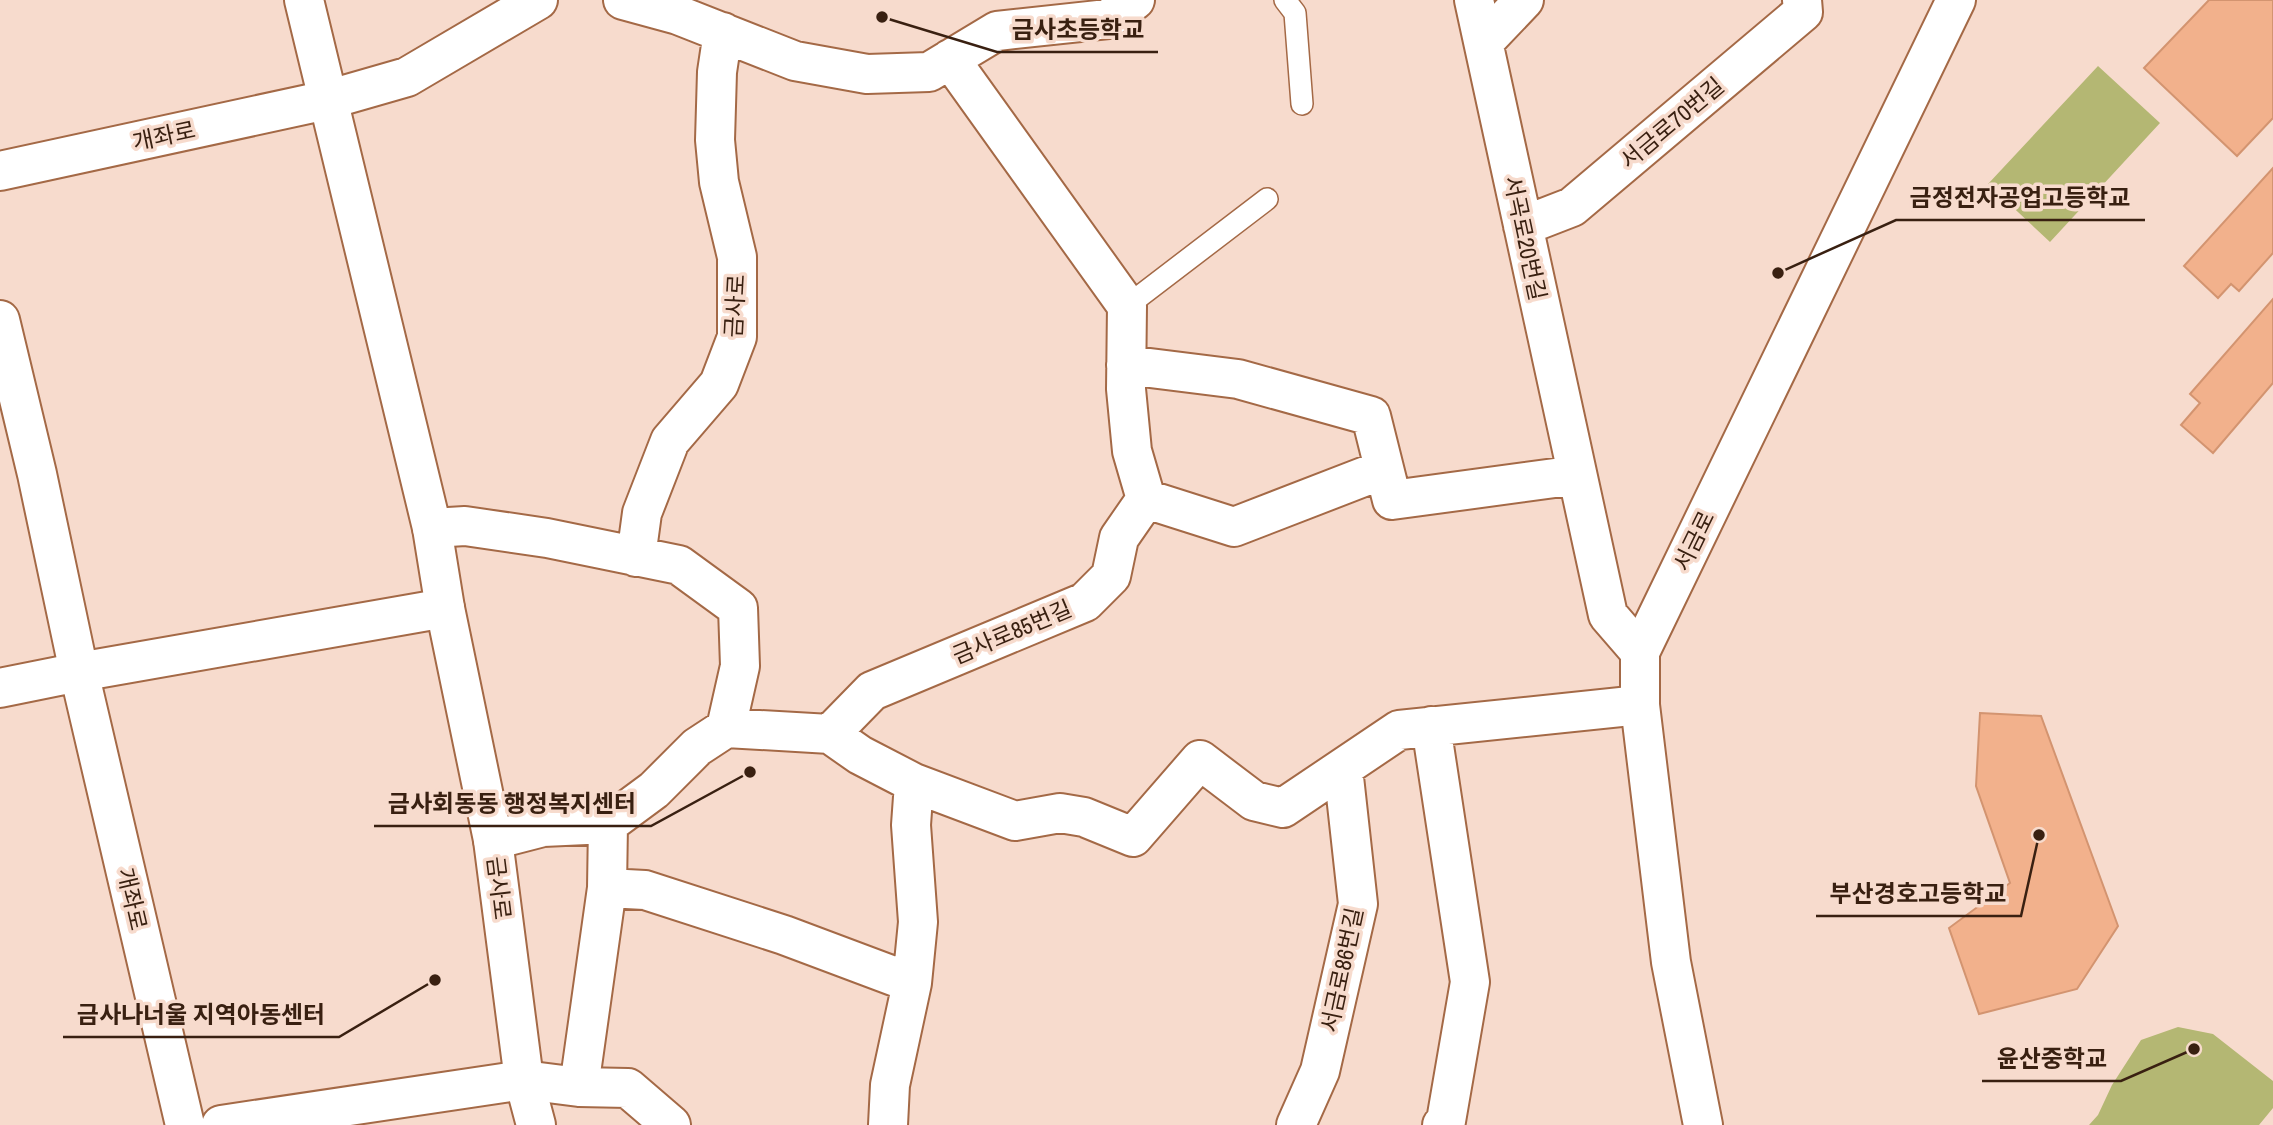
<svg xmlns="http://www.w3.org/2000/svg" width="2273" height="1125" font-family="'Archivo Narrow','Noto Sans KR',sans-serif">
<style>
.green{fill:#b4b773}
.building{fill:#f2b18c;stroke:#d39470;stroke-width:2}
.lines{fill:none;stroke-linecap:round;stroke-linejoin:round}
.lane-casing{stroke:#a46946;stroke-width:24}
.street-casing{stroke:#a46946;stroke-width:42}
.secondary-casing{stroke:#a46946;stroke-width:42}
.lane{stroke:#fff;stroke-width:21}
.street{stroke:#fff;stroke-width:38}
.secondary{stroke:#fff;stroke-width:38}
.labels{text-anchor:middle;stroke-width:7;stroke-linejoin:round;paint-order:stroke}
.street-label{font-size:23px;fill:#392011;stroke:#f7dbcd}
.leader{fill:none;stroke:#392011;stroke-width:2.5}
.callout-dot{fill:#392011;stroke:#f7dbcd;stroke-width:2.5}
.callout-label{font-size:24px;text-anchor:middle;font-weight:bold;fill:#392011;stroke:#f7dbcd;stroke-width:7;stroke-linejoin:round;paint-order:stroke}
</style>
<rect width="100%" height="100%" fill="#f7dbcd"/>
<path class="green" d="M2098 66 2160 123 2050 242 1988 184Z
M2178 1027 2213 1034 2273 1081V1108L2259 1125H2089L2098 1115 2112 1085 2141 1040Z"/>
<path class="building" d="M2209 0H2273V118L2237 156 2144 68Z
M2273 168V253L2239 291 2231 284 2218 298 2184 266Z
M2273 299V383L2213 453 2181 425 2200 403 2190 394Z
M1980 713 2041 716 2118 926 2077 989 1979 1014 1949 928 2010 883 1976 786Z"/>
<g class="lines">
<g class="lane-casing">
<path id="lane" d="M1285 0 1295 13 1302 104
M1127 306 1267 199"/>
</g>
<g class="street-casing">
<path id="street" d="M623 0 678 15 795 61 867 74 929 72 997 31 1108 19 1135 0
M1474 0 1608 615 1640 652
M1484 42 1524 0
M950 59 1127 306 1126 389 1132 451 1146 499
M0 171 327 100 407 77 538 0
M1523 226 1572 207 1803 12 1802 0
M1126 365 1238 379 1371 416 1392 500 1577 475
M1146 499 1234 527 1384 469
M432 528 465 526 547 538 679 565 738 608 740 666 726 728
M636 557 642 513 670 441 719 384 737 337V257L719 182 715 140 717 72 723 32
M79 672 445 608
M1431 726 1470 982 1446 1121 1442 1125
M914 783 1015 821 1060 813 1084 817 1133 837 1200 760 1254 801 1283 808 1399 730 1640 705
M493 840 543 827 608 824 654 790 697 747 726 728 830 734
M607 888 645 890 784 935 912 983
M579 1087 607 888 608 824
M221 1125 524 1080 579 1087 628 1088 671 1125
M888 1125 890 1085 912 983 918 922 911 825 914 783 860 755 830 734 872 691 1085 602 1111 576 1119 538 1146 499
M1296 1125 1320 1071 1358 904 1343 768"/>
</g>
<g class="secondary-casing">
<path id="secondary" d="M304 0 432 528 445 608 493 840 524 1080 536 1125
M0 320 37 474 79 672 185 1125
M0 688 79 672
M1703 1125 1671 962 1640 705V652L1956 0"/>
</g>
<use href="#lane" class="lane"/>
<use href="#street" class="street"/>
<use href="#secondary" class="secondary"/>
</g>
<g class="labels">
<g class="street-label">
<text transform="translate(1672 123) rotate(-40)" y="8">서금로70번길</text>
<text transform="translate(164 136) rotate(-12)" y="8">개좌로</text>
<text transform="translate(1525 238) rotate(78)" y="8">서곡로20번길</text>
<text transform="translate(735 306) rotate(-87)" y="8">금사로</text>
<text transform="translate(1694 541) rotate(-64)" y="8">서금로</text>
<text transform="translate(1012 632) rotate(-23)" y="8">금사로85번길</text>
<text transform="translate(499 888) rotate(83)" y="8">금사로</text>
<text transform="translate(132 899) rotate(77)" y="8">개좌로</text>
<text transform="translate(1342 970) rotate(-78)" y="8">서금로86번길</text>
</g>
</g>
<path class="leader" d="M882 17L997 52H1158M1778 273L1896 220H2145M750 772L651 826H374M2039 835L2021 916H1816M435 980L339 1037H63M2194 1049L2121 1081H1982"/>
<g class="callout-dot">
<circle cx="882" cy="17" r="7"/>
<circle cx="1778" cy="273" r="7"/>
<circle cx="750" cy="772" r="7"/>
<circle cx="2039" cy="835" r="7"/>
<circle cx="435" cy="980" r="7"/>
<circle cx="2194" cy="1049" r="7"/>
</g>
<g class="callout-label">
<text x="1078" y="38">금사초등학교</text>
<text x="2020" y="206">금정전자공업고등학교</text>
<text x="512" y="812">금사회동동 행정복지센터</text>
<text x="1918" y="902">부산경호고등학교</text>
<text x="201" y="1023">금사나너울 지역아동센터</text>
<text x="2052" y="1067">윤산중학교</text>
</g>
</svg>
